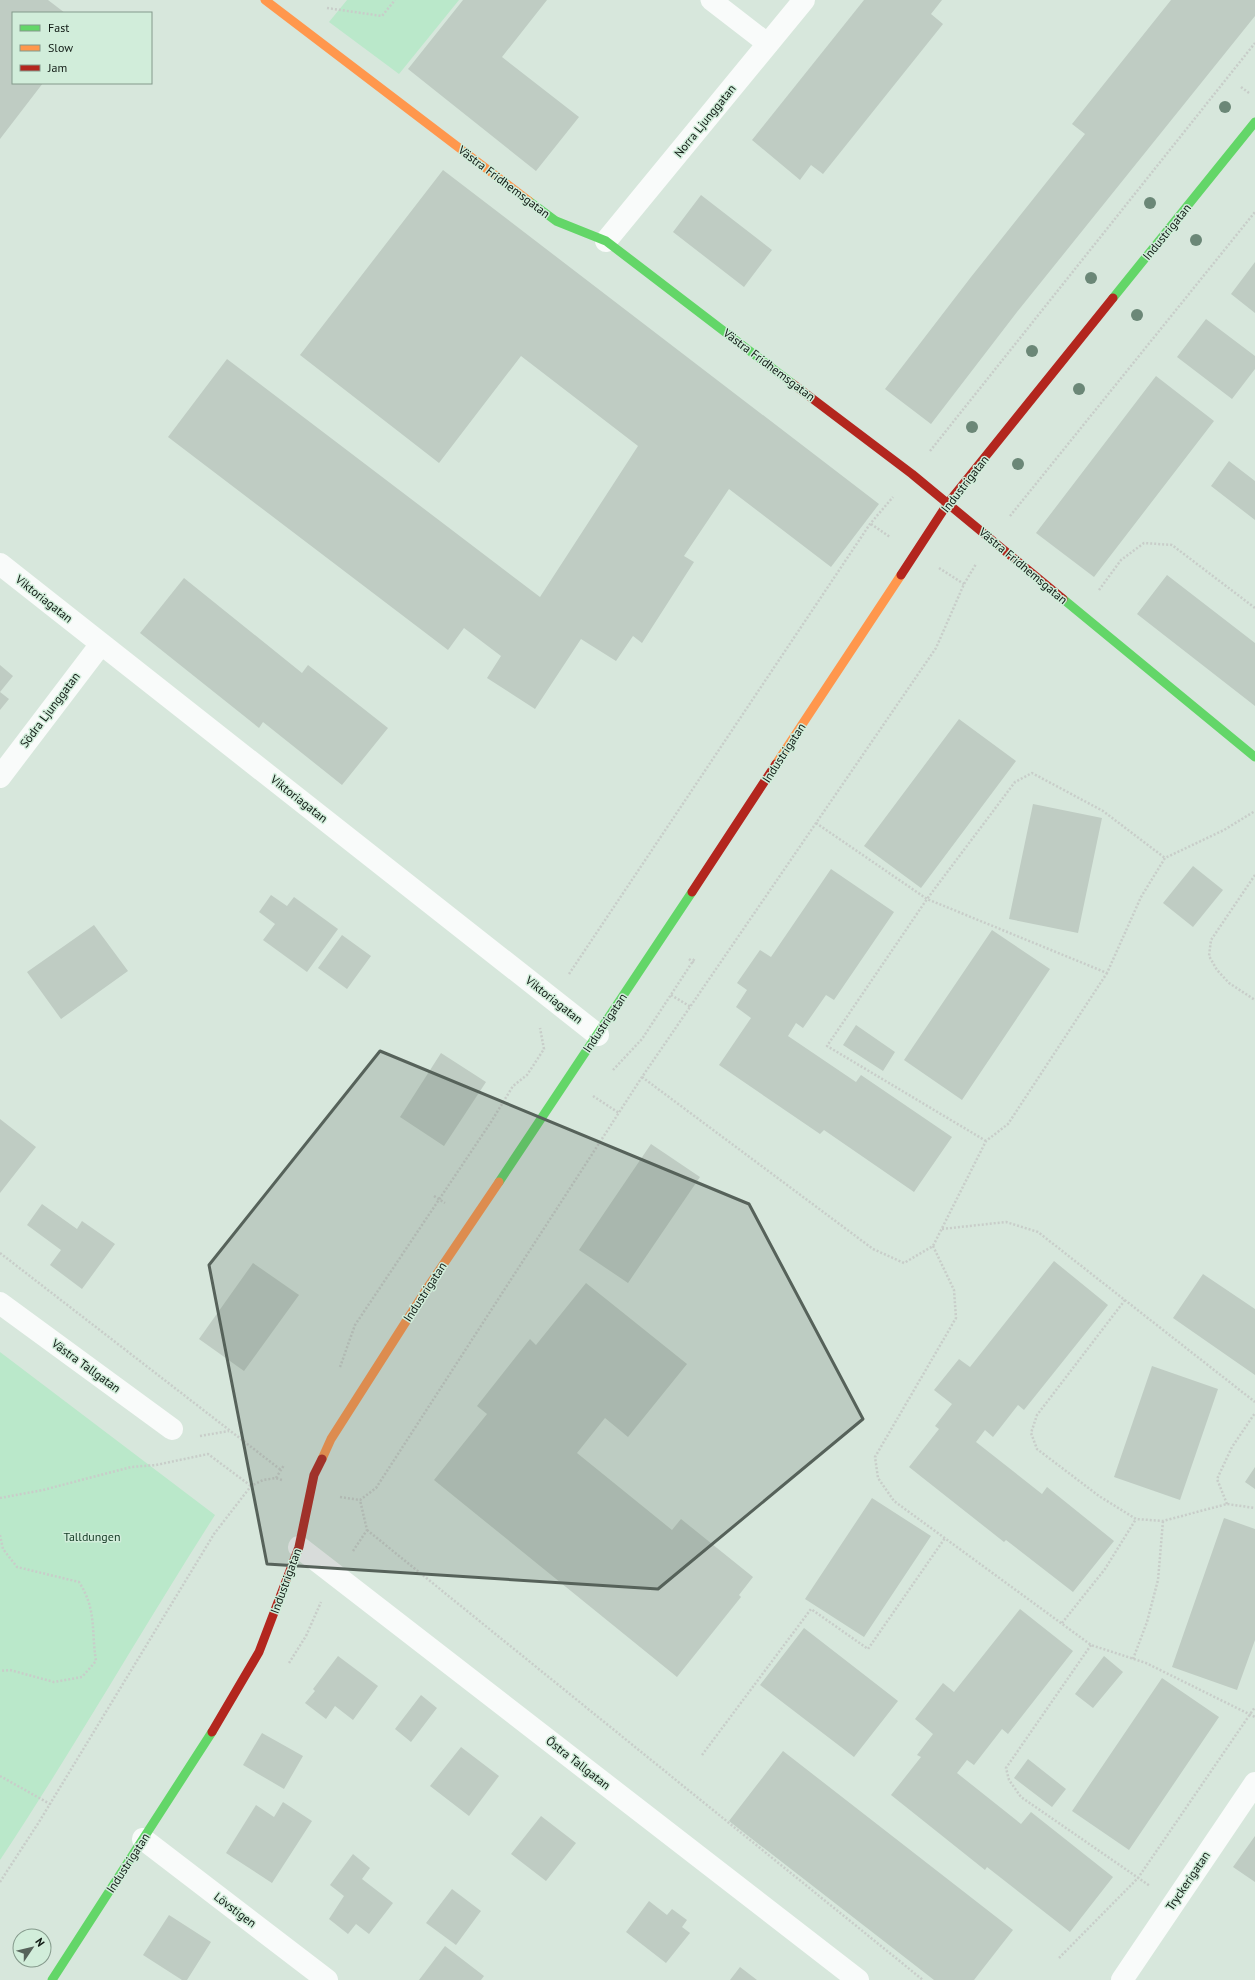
<svg xmlns="http://www.w3.org/2000/svg" width="1255" height="1980" font-family="'PT Sans',sans-serif">
<style>
.green{fill:#bae8ca}
.building{fill:#bfccc3}
.lines{fill:none;stroke-linecap:round;stroke-linejoin:round}
.path{stroke:#c8cdc9;stroke-width:2.5;stroke-dasharray:2 2;stroke-linecap:butt}
.lane{stroke:#f9fbfa;stroke-width:21}
.street{stroke:#f9fbfa;stroke-width:22}
.fast{stroke:#63d668;stroke-width:9}
.slow{stroke:#ff974d;stroke-width:9}
.jam{stroke:#b3261e;stroke-width:9}
.tree{fill:#6b8777}
.marked{fill:#56625a;fill-opacity:0.2;stroke:#56625a;stroke-width:3;stroke-linejoin:round}
.labels{text-anchor:middle;stroke-width:3;stroke-linejoin:round;paint-order:stroke}
.street-label{font-size:12px;fill:#101a14;stroke:#d1edda}
.park-label{font-size:12px;fill:#133924;stroke:#d1edda}
</style>
<rect width="100%" height="100%" fill="#d7e7dc"/>
<path class="green" d="M347 0H459L399 74 329 22Z
M0 1352 215 1515C142 1629 75 1747 0 1860Z"/>
<path class="building" d="M0 0H48L65 13H13V83H43L0 139Z
M463 0H547L502 57 579 117 536 171 408 69Z
M864 0H942L931 14 943 24 823 174 811 165 800 180 752 140Z
M1171 0H1255V16L1017 312 931 424 885 389 971 277 1085 134 1072 124Z
M443 170 879 504 831 567 729 489 684 556 694 562 642 643 633 636 616 661 581 639 535 709 487 678 501 656 464 628 448 650 168 437 227 359 540 597 638 446 521 356 439 463 300 355Z
M701 195 772 250 744 287 673 232Z
M1255 262V313L1231 294Z
M1206 319 1255 356V369L1232 399 1177 357Z
M1156 376 1214 421 1094 577 1036 533Z
M1229 461 1255 481V520L1211 486Z
M1167 575 1255 643V706L1137 614Z
M184 578 302 673 308 665 388 728 342 785 263 722 259 728 140 633Z
M0 665 13 676 0 692Z
M0 692 9 699 0 710Z
M959 719 1016 761 921 888 864 846Z
M1033 804 1102 818 1078 933 1009 919Z
M1193 866 1223 890 1193 927 1163 903Z
M831 869 894 912 834 1000 826 995 803 1028 796 1023 788 1036 856 1082 861 1075 952 1137 914 1192 824 1130 820 1134 719 1065 751 1018 736 1007 747 990 737 983 760 950 771 957Z
M271 895 287 906 294 897 338 929 307 972 263 940 275 924 259 912Z
M94 925 128 971 61 1019 27 972Z
M992 930 1050 969 962 1100 904 1060Z
M342 935 371 956 347 989 318 968Z
M856 1025 895 1052 883 1071 843 1045Z
M441 1053 486 1082 444 1146 400 1117Z
M0 1119 36 1147 0 1193Z
M651 1144 700 1177 628 1283 579 1250Z
M42 1204 77 1229 82 1221 115 1244 82 1289 50 1265 61 1250 27 1225Z
M1054 1261 1108 1305 1024 1410 1018 1405 993 1437 985 1430 976 1442 1042 1494 1047 1487 1114 1541 1073 1592 1006 1540 1004 1542 909 1467 939 1429 935 1426 952 1404 934 1390 959 1359 970 1367Z
M253 1263 299 1295 244 1371 199 1339Z
M1203 1274 1255 1309V1375L1173 1318Z
M586 1283 687 1364 628 1437 605 1418 577 1453 672 1530 681 1519 753 1577 739 1595 741 1597 677 1677 434 1480 487 1414 477 1406 530 1339 536 1345Z
M1152 1366 1218 1389 1180 1500 1114 1477Z
M1255 1467V1489L1245 1482Z
M872 1498 931 1536 864 1637 805 1599Z
M1224 1518 1255 1529V1640L1237 1690 1172 1667Z
M1020 1609 1073 1651 1008 1734 1002 1729 974 1765 967 1760 957 1773 1021 1824 1031 1812 1113 1877 1070 1932 987 1867 985 1870 891 1795 921 1757 917 1755 933 1734 915 1719 943 1683 954 1692Z
M804 1628 898 1701 854 1757 760 1685Z
M338 1656 378 1686 353 1720 335 1706 326 1719 305 1703 315 1691 313 1689Z
M1104 1656 1123 1672 1093 1708 1075 1694Z
M1162 1678 1219 1717 1129 1850 1072 1811Z
M421 1695 437 1708 411 1742 395 1729Z
M262 1733 303 1756 284 1789 243 1765Z
M461 1747 499 1776 469 1816 430 1786Z
M783 1751 1013 1930 974 1980H934L729 1821Z
M1028 1759 1066 1789 1052 1807 1014 1778Z
M283 1802 312 1821 272 1883 226 1853 256 1805 274 1817Z
M541 1816 576 1843 546 1881 511 1854Z
M1255 1836V1882L1233 1867Z
M353 1854 370 1868 362 1879 393 1903 369 1934 356 1924 348 1934 329 1919 344 1896 330 1885Z
M452 1889 481 1911 456 1945 426 1923Z
M649 1901 667 1915 672 1909 687 1920 682 1927 690 1933 666 1963 626 1932Z
M169 1915 211 1942 187 1980H182L143 1955Z
M445 1946 484 1976 481 1980H419Z
M740 1967 757 1980H730Z"/>
<g class="lines">
<path class="path" d="M327 8 382 16 395 0
M1241 87 1249 93
M930 451 1255 43
M1010 516 1255 212
M871 524 890 537
M939 568 964 584
M1099 590 1121 560 1144 543 1172 545 1255 608
M816 823 927 899 1107 973 1141 897 1165 858 1224 830 1255 811
M1255 875 1211 940 1209 956 1217 970 1229 983 1255 1000
M689 959 695 964
M569 974 870 524 893 497
M671 995 691 1007
M613 1070 642 1039 695 958
M642 1077 873 1249 904 1263 933 1246 986 1141 1008 1124 1107 973
M593 1096 619 1113
M986 1141 827 1046 927 899 1015 782 1032 773 1103 811 1165 858
M434 1196 445 1203
M942 1229 1006 1222 1038 1232 1255 1402
M933 1246 954 1290 956 1318 875 1457 878 1478 894 1501 1091 1645 1146 1663 1255 1717
M0 1253 281 1470
M1125 1300 1037 1415 1031 1433 1037 1449 1099 1496 1136 1519 1163 1521 1227 1504 1255 1508
M340 1367 355 1325 491 1122 513 1086 527 1075 544 1049 540 1028
M200 1436 229 1431
M276 1478 284 1465
M340 1497 360 1500 376 1488 642 1077 936 648 964 584 976 564
M0 1498 43 1490 131 1467 156 1465 208 1454 251 1486
M1227 1504 1217 1479 1232 1447 1255 1413
M367 1530 923 1980
M0 1535 3 1549 17 1567 79 1582C97 1610 91 1630 96 1661L82 1677 54 1682 10 1670 0 1671
M353 1551 367 1530 360 1500
M1062 1623 1105 1569 1136 1519
M1091 1645 1006 1768 1009 1780 1021 1797 1150 1886
M1133 1659 1147 1622 1158 1580 1163 1521
M289 1663 306 1636 321 1602
M702 1755 811 1609 868 1649 945 1538
M0 1776 50 1804
M0 1882 39 1822 214 1534 251 1486 263 1480 276 1478 282 1480
M1059 1958 1138 1878 1255 1707"/>
<path class="lane" d="M711 0 768 44"/>
<path class="street" d="M606 241 804 0
M0 564 598 1035
M0 777 101 644
M0 1303 172 1429
M299 1547 858 1980
M143 1839 327 1980
M1122 1980 1255 1783"/>
<path class="fast" d="M529 201 556 221 606 241 793 384
M1113 298 1255 122
M1063 599 1255 757
M499 1182 692 892
M52 1980 212 1732"/>
<path class="slow" d="M265 0 529 201
M776 764 901 575
M322 1459 331 1439 428 1287 499 1182"/>
<path class="jam" d="M793 384 912 474 1063 599
M901 575 948 503 1113 298
M692 892 776 764
M212 1732 259 1652 299 1547 314 1475 322 1459"/>
</g>
<g class="tree">
<circle cx="1225" cy="107" r="6"/>
<circle cx="1150" cy="203" r="6"/>
<circle cx="1196" cy="240" r="6"/>
<circle cx="1091" cy="278" r="6"/>
<circle cx="1137" cy="315" r="6"/>
<circle cx="1032" cy="351" r="6"/>
<circle cx="1079" cy="389" r="6"/>
<circle cx="972" cy="427" r="6"/>
<circle cx="1018" cy="464" r="6"/>
</g>
<path class="marked" d="M380 1051 749 1204 863 1419 658 1589 267 1564 209 1265Z"/>
<g class="labels">
<g class="street-label">
<text transform="translate(705 121) rotate(-51)" y="4">Norra Ljunggatan</text>
<text transform="translate(504 182) rotate(37)" y="4">Västra Fridhemsgatan</text>
<text transform="translate(1167 232) rotate(-51)" y="4">Industrigatan</text>
<text transform="translate(769 365) rotate(37)" y="4">Västra Fridhemsgatan</text>
<text transform="translate(965 484) rotate(-52)" y="4">Industrigatan</text>
<text transform="translate(1023 566) rotate(40)" y="4">Västra Fridhemsgatan</text>
<text transform="translate(44 599) rotate(38)" y="4">Viktoriagatan</text>
<text transform="translate(50 710) rotate(-53)" y="4">Södra Ljunggatan</text>
<text transform="translate(784 753) rotate(-57)" y="4">Industrigatan</text>
<text transform="translate(299 799) rotate(38)" y="4">Viktoriagatan</text>
<text transform="translate(554 1000) rotate(38)" y="4">Viktoriagatan</text>
<text transform="translate(605 1023) rotate(-56)" y="4">Industrigatan</text>
<text transform="translate(425 1292) rotate(-57)" y="4">Industrigatan</text>
<text transform="translate(86 1366) rotate(36)" y="4">Västra Tallgatan</text>
<text transform="translate(286 1581) rotate(-70)" y="4">Industrigatan</text>
<text transform="translate(578 1763) rotate(38)" y="4">Östra Tallgatan</text>
<text transform="translate(128 1863) rotate(-57)" y="4">Industrigatan</text>
<text transform="translate(1188 1881) rotate(-56)" y="4">Tryckerigatan</text>
<text transform="translate(235 1910) rotate(37)" y="4">Lövstigen</text>
</g>
<g class="park-label">
<text x="92" y="1541">Talldungen</text>
</g>
</g>
<rect x="12" y="12" width="140" height="72" fill="#d1edda" stroke="#84998b"/>
<rect x="20" y="25" width="20" height="6" fill="#63d668" stroke="#84998b"/>
<text x="48" y="32" font-size="12" fill="#101a14">Fast</text>
<rect x="20" y="45" width="20" height="6" fill="#ff974d" stroke="#84998b"/>
<text x="48" y="52" font-size="12" fill="#101a14">Slow</text>
<rect x="20" y="65" width="20" height="6" fill="#b3261e" stroke="#84998b"/>
<text x="48" y="72" font-size="12" fill="#101a14">Jam</text>
<g transform="translate(32 1948) rotate(55)"><circle r="19" fill="#d1edda" stroke="#84998b"/>
<path d="M0-3L7 15L0 10L-7 15Z" fill="#56625a"/>
<text y="-6" font-size="11" font-weight="bold" text-anchor="middle" fill="#101a14">N</text>
</g>
</svg>
